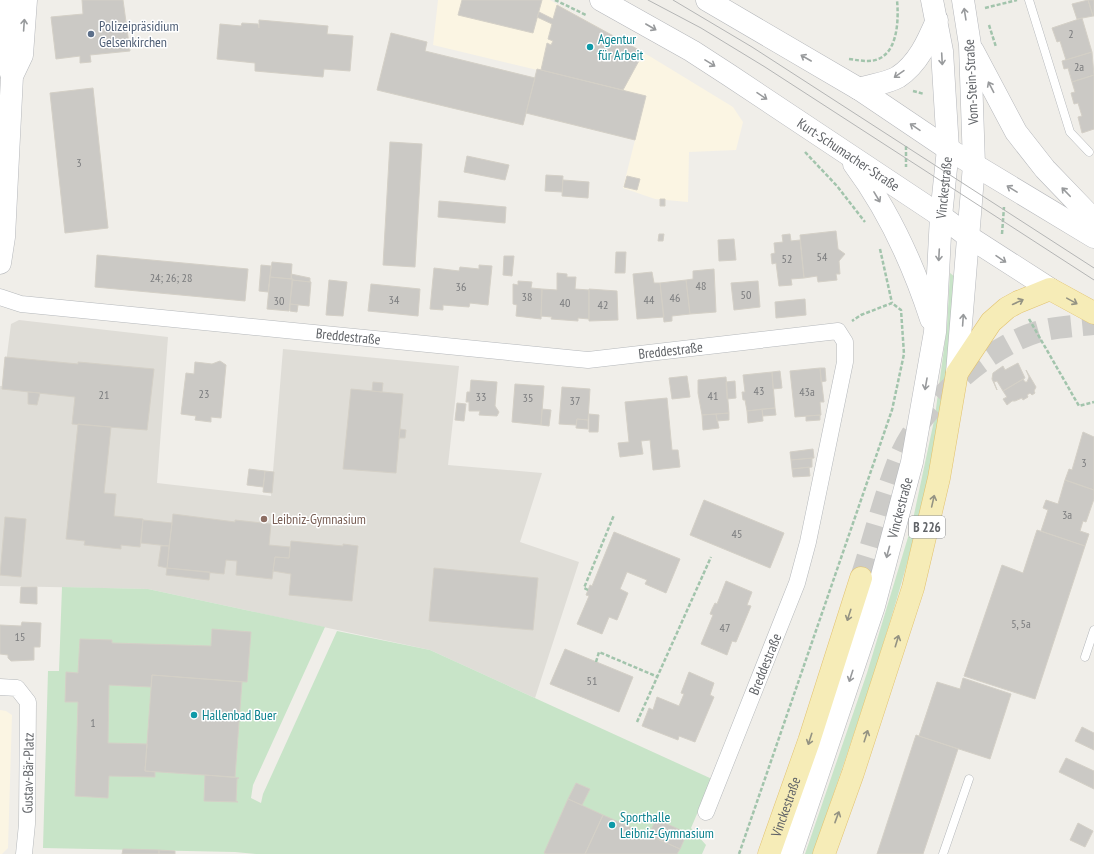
<svg xmlns="http://www.w3.org/2000/svg" width="1094" height="854" font-family="'PT Sans Narrow',sans-serif">
<style>
.commercial{fill:#fbf5e3}
.education{fill:#dfddd7}
.green{fill:#c8e4c8}
.building{fill:#cbc9c5;stroke:#d4d0c7}
.lines{fill:none;stroke-linecap:round;stroke-linejoin:round}
.primary-tunnel{stroke:#cccbc8;stroke-width:22;stroke-dasharray:22 11;stroke-linecap:butt}
.lane-casing{stroke:#b5b8bb;stroke-width:9}
.street-casing{stroke:#b5b8bb;stroke-width:17}
.secondary-casing{stroke:#b5b7bb;stroke-width:23}
.primary-casing{stroke:#e2c26f;stroke-width:23}
.path{stroke:#a2c4ac;stroke-width:2.5;stroke-dasharray:4 2;stroke-linecap:butt}
.lane{stroke:#fff;stroke-width:8}
.street{stroke:#fff;stroke-width:16}
.secondary{stroke:#fff;stroke-width:22}
.primary{stroke:#f6ecb7;stroke-width:22}
.tram{stroke:#b4b5b5;stroke-width:1}
.oneway{stroke:#989a9c}
.oneway2{stroke:#949383}
.service-dot{fill:#5c6f8a;stroke:#fff;stroke-width:1.5}
.culture-dot{fill:#0f9aa8;stroke:#fff;stroke-width:1.5}
.education-dot{fill:#8d6e63;stroke:#fff;stroke-width:1.5}
.labels{text-anchor:middle;stroke-width:3;stroke-linejoin:round;paint-order:stroke}
.number-label{font-size:12px;fill:#7b7c7e}
.shield{fill:#fff;stroke:#909295;stroke-width:1}
.shield-label{font-size:13px;font-weight:bold;fill:#606367}
.service-label{font-size:14px;fill:#4e5e75;stroke:#fff;text-anchor:start}
.culture-label{font-size:14px;fill:#0d838f;stroke:#fff;text-anchor:start}
.street-label{font-size:14px;fill:#606367;stroke:#fff}
.education-label{font-size:14px;fill:#785e54;stroke:#fff;text-anchor:start}
</style>
<rect width="100%" height="100%" fill="#f0eee9"/>
<path class="commercial" d="M438 0H550L651 57 733 107 743 122 736 150 689 152 688 202 655 199 623 188 646 96 433 45Z
M0 710 6 711 12 715 8 848 2 854H0Z"/>
<path class="education" d="M19 320 168 337 157 483 271 496 283 349 459 366 448 465 542 473 520 542 579 562 535 698 430 650 148 589 0 586V386H3L11 324Z"/>
<path class="green" d="M950 273 955 277C949 334 946 392 935 448 907 586 858 721 813 854H805L867 673 912 524 935 416 947 326Z
M62 587 148 589 325 627 253 785 251 798 261 803 263 794 337 631 430 650 712 779 691 828 706 845 702 854H256L235 852 43 848 48 671H59Z"/>
<path class="building" d="M82 0H123L130 51 90 55 91 62 80 63V56L56 59 51 17 83 14Z
M462 0H542L533 33 458 15Z
M1088 0H1094V16H1093Z
M1088 0 1093 16 1077 19 1072 4Z
M557 5 639 50 636 54 641 57 623 90 541 70 547 43 551 45 553 41 548 39 552 24 537 17 539 12 553 19Z
M1082 18 1092 52 1066 60 1060 41 1057 42 1052 28Z
M259 20 328 26 327 34 353 36 350 71 324 69 323 77 255 71V63L217 59 220 24 241 26 242 23 258 24 259 28Z
M391 33 427 42 425 51 535 78 523 125 377 90Z
M1092 52 1094 75 1072 82 1068 68 1064 69 1062 61Z
M537 69 646 96 635 140 526 113Z
M1094 75V129L1082 133 1078 117 1082 116 1078 103 1074 104 1071 93 1075 92 1072 82Z
M93 88 108 228 65 233 50 93Z
M390 142 422 144 415 267 383 265Z
M467 156 509 165 505 180 464 172Z
M546 175 563 176 562 192 545 191Z
M627 176 640 179 637 190 624 187Z
M563 180 589 182 588 198 562 196Z
M660 199H665V206H660Z
M439 201 506 207 505 223 438 217Z
M836 231 838 249 845 254 839 261 840 274H836L837 280 818 282 817 276 804 278 800 235Z
M659 234H664L663 241H658Z
M790 234 791 241 800 240 804 278 791 279 792 285 779 286 776 263 772 264 771 254 775 253 774 243 783 242 782 235Z
M734 239 736 260 719 261 718 240Z
M616 252H626L625 273H615Z
M97 255 248 269 245 301 95 287Z
M504 256H514L512 276 503 275Z
M272 262 292 264 291 279 270 277Z
M261 265 271 266 268 292 259 291Z
M479 265 492 266 488 305 470 303 469 307 443 305V310L430 309 434 268 459 271 460 267 479 269Z
M714 269 716 312 690 314 686 280 693 279V271Z
M652 272 654 283H660L664 317 637 319 633 274Z
M557 273 567 274V277H576L575 289 589 290V319L578 318V321L551 319 552 317 541 316 542 289 557 290Z
M291 274 310 278V282L292 280Z
M270 277 293 279 289 311 267 309Z
M292 280 311 282 309 306 290 304Z
M329 280 347 282 343 316 326 315Z
M686 280 690 314 672 316V321L664 322 660 283Z
M518 281 532 282 531 288 542 289 541 319 516 316 517 305 513 304V284L518 285Z
M758 281 760 307 734 310 731 283Z
M371 284 420 289 418 316 368 311Z
M589 289 617 291 618 320 589 321Z
M805 299 806 315 776 318 775 302Z
M290 304 298 305 297 312 290 311Z
M5 357 78 364V362L154 369 147 430 72 424 75 397 2 389Z
M220 361 226 365 221 418 211 417V422L195 420 196 416 181 414 186 373 194 374 195 362 212 364Z
M1018 363 1025 378 1003 391 997 381 994 382 997 390 992 379 993 373 1003 366 1005 370Z
M820 368H825L826 381 821 382Z
M820 368 824 402H820L821 415 795 417 790 371Z
M1026 370 1036 387 1034 391 1035 393 1032 395 1030 393 1027 395 1028 397 1023 400 1022 398 1015 401H1012L1007 405 1003 399 1007 397 1003 391 1023 379 1025 382H1027L1029 377Z
M780 371 782 388 773 389 772 372Z
M772 372 775 408 747 411 745 400H743L742 392H745L743 375Z
M687 376 690 397 672 399 669 378Z
M726 377 729 413 702 415 698 393V380Z
M471 380 497 382 495 406 499 412 497 416 479 415 480 411H469V402H466L467 392H470Z
M735 381 736 398 727 399 726 382Z
M373 382 383 383 382 392 372 391Z
M515 384 544 386 541 425 512 422Z
M562 387 590 389 588 420 577 419 576 425 559 424Z
M351 389 403 394 396 473 343 469Z
M28 392 40 393 37 405 28 404Z
M667 398 672 450H678L680 467 653 470 650 440 641 441 643 454 620 457 618 443 629 442 625 402Z
M457 403 466 404 464 421 455 420Z
M775 408 776 415 763 416 762 409Z
M542 409 551 410 549 426 541 425Z
M762 409 763 421 748 423 747 411Z
M729 413V420L717 421 716 414Z
M589 414 599 415 598 432H589Z
M716 414 719 428 703 430 702 415Z
M820 415V420L806 421V416Z
M577 419 588 420V429L576 428Z
M78 424 111 427 104 493 116 494 114 516 143 519 140 547 121 545V549L84 545 85 541 66 539Z
M400 429 406 430 405 438H399Z
M1083 432 1094 437V490L1065 480 1069 469 1072 470Z
M813 449 814 458 791 460 790 452Z
M812 458V467L792 469 791 460Z
M809 467 810 476 793 477 792 469Z
M249 469 265 471 263 487 247 485Z
M265 471 274 472 272 493 263 492Z
M1065 480 1094 490V499L1086 522 1083 521 1080 531 1089 534 1085 546 1041 531 1048 510 1043 508 1046 500 1058 504Z
M704 500 784 533 770 568 690 535Z
M173 514 235 522V520L271 524 269 545 290 547 289 558 275 557 272 579 236 575 237 561 226 560 224 574 167 568Z
M5 517 26 519 21 577 0 575Z
M143 520 172 523 169 546 141 543Z
M1037 530 1085 546 1035 699 964 676 1002 565 1023 573Z
M614 532 680 559 666 593 645 584 647 580 627 572 620 589 628 593 617 620 609 617 602 634 577 624 589 596 586 595 590 585 592 586Z
M291 541 343 546V544L358 546 352 601 289 595 291 574 273 571 275 557 289 558Z
M161 546H169L167 568 158 566Z
M167 568 210 572 209 580 166 575Z
M434 568 538 578 533 630 429 621Z
M726 581 752 592 747 605 751 606 736 642 732 641 727 655 701 644 713 615 710 614 712 609 715 603 717 604Z
M21 587H37V604L20 603Z
M22 622 41 623 40 647H34V660L11 661 8 658V655L0 654V625L21 626Z
M212 629 251 632 247 682 152 675 151 687 109 685 108 743 147 744 145 771 155 772V777L109 776 108 798 75 796 78 702H65L66 672 78 673 80 639 112 640V643L211 646Z
M565 649 633 677 619 712 550 684Z
M689 672 714 683 710 695 714 697 695 742 679 736 678 740 642 726 649 708 653 710 657 697 679 706 684 694 681 693Z
M152 675 242 682 235 777 145 771Z
M963 678 1011 694 990 759 919 736 937 682 960 689Z
M1082 727 1094 733V750L1075 741Z
M916 735 958 749 923 854H877Z
M1066 758 1094 771V789L1059 772Z
M205 775 239 778 237 779 236 801 238 802 204 801Z
M576 783 590 789 582 805 568 799Z
M568 799 603 815 585 854H547L544 853Z
M603 815 680 849 677 854H585Z
M656 819 687 833 680 849 649 835Z
M1078 823 1093 831 1085 847 1070 840Z
M123 849 159 850V854H122Z
M159 850 175 851V854H159Z"/>
<g class="lines">
<path class="primary-tunnel" d="M861 578C874 538 884 497 899 459 919 408 985 348 1037 332 1054 327 1076 326 1094 324"/>
<g class="lane-casing">
<path id="lane" d="M1029 0 1070 132 1089 152
M1085 657 1094 630
M943 854 969 779"/>
</g>
<g class="street-casing">
<g id="street">
<path id="s1" d="M0 297 21 304 588 360 838 331 845 342V362L808 542 797 583 706 812"/>
<path d="M0 687 17 688 28 702 27 824 24 854"/>
</g>
</g>
<g class="secondary-casing">
<g id="secondary">
<path d="M6 0 5 56 12 76"/>
<path id="s2" d="M601 0 692 51 729 75 941 216 969 237 1050 289"/>
<path d="M707 0 859 89 948 149 1094 237"/>
<path d="M973 51 1016 132 1045 169 1094 220"/>
<path d="M859 89C871 85 888 83 898 77 918 64 928 41 937 20"/>
<path d="M854 164C889 211 913 264 931 319"/>
<path d="M0 263 4 237 12 76 22 55 26 0"/>
<path d="M957 373 974 165 970 45 963 0"/>
<path id="s3" d="M791 854 874 606 912 462 935 332 941 216 948 149 942 51 932 0"/>
</g>
</g>
<g class="primary-casing">
<g id="primary">
<path id="s4" d="M769 854 809 741 861 578"/>
<path d="M824 854 853 773 913 588 939 478 957 373 991 322 1007 308 1018 302 1050 289 1094 313"/>
</g>
</g>
<path class="path" d="M555 0 586 15
M985 8 1017 0
M989 25 996 47
M849 59C856 60 862 61 868 61 898 61 899 21 897 0
M913 91 924 94
M906 146V167
M805 152 837 186 865 222
M1002 234 1004 207
M880 249 892 303
M1029 319 1079 406 1094 402
M588 590 584 588 614 515
M596 662 599 652 658 677
M637 722 711 557
M739 854 892 410 904 354 901 310 892 303 861 315 852 321"/>
<use href="#lane" class="lane"/>
<use href="#street" class="street"/>
<use href="#secondary" class="secondary"/>
<use href="#primary" class="primary"/>
<path class="tram" d="M648 0 701 28 765 67 1094 280
M673 0 752 47 1094 268"/>
</g>
<defs><path id="oneway-shaft" d="M-6 0H5M1.5-3L5.5 0L1.5 3" fill="none" stroke-width="1.6" stroke-linecap="round" stroke-linejoin="round"/></defs>
<g class="oneway">
<use href="#oneway-shaft" transform="translate(965 14) rotate(-99)"/>
<use href="#oneway-shaft" transform="translate(24 25) rotate(-86)"/>
<use href="#oneway-shaft" transform="translate(651 27) rotate(30)"/>
<use href="#oneway-shaft" transform="translate(806 58) rotate(-150)"/>
<use href="#oneway-shaft" transform="translate(942 59) rotate(87)"/>
<use href="#oneway-shaft" transform="translate(710 63) rotate(32)"/>
<use href="#oneway-shaft" transform="translate(899 74) rotate(145)"/>
<use href="#oneway-shaft" transform="translate(991 87) rotate(-117)"/>
<use href="#oneway-shaft" transform="translate(762 96) rotate(34)"/>
<use href="#oneway-shaft" transform="translate(915 127) rotate(-146)"/>
<use href="#oneway-shaft" transform="translate(1012 189) rotate(-148)"/>
<use href="#oneway-shaft" transform="translate(1066 192) rotate(-134)"/>
<use href="#oneway-shaft" transform="translate(877 197) rotate(59)"/>
<use href="#oneway-shaft" transform="translate(939 255) rotate(93)"/>
<use href="#oneway-shaft" transform="translate(1001 259) rotate(34)"/>
<use href="#oneway-shaft" transform="translate(963 320) rotate(-86)"/>
<use href="#oneway-shaft" transform="translate(926 384) rotate(100)"/>
<use href="#oneway-shaft" transform="translate(888 552) rotate(105)"/>
<use href="#oneway-shaft" transform="translate(851 676) rotate(108)"/>
</g>
<g class="oneway2">
<use href="#oneway-shaft" transform="translate(1072 301) rotate(29)"/>
<use href="#oneway-shaft" transform="translate(1018 302) rotate(-25)"/>
<use href="#oneway-shaft" transform="translate(933 501) rotate(-77)"/>
<use href="#oneway-shaft" transform="translate(849 615) rotate(108)"/>
<use href="#oneway-shaft" transform="translate(897 641) rotate(-73)"/>
<use href="#oneway-shaft" transform="translate(866 736) rotate(-72)"/>
<use href="#oneway-shaft" transform="translate(810 739) rotate(108)"/>
<use href="#oneway-shaft" transform="translate(837 817) rotate(-70)"/>
</g>
<circle class="service-dot" cx="91" cy="34" r="4"/>
<g class="culture-dot">
<circle cx="590" cy="47" r="4"/>
<circle cx="194" cy="715" r="4"/>
<circle cx="612" cy="825" r="4"/>
</g>
<circle class="education-dot" cx="264" cy="519" r="4"/>
<g class="labels">
<g class="number-label">
<text x="1071" y="38">2</text>
<text x="1079" y="71">2a</text>
<text x="79" y="167">3</text>
<text x="822" y="261">54</text>
<text x="787" y="263">52</text>
<text x="171" y="282">24; 26; 28</text>
<text x="701" y="290">48</text>
<text x="461" y="291">36</text>
<text x="746" y="299">50</text>
<text x="527" y="301">38</text>
<text x="675" y="302">46</text>
<text x="394" y="304">34</text>
<text x="649" y="304">44</text>
<text x="279" y="305">30</text>
<text x="565" y="307">40</text>
<text x="603" y="309">42</text>
<text x="759" y="395">43</text>
<text x="807" y="396">43a</text>
<text x="204" y="398">23</text>
<text x="104" y="399">21</text>
<text x="713" y="400">41</text>
<text x="481" y="401">33</text>
<text x="528" y="402">35</text>
<text x="575" y="405">37</text>
<text x="1084" y="467">3</text>
<text x="1067" y="519">3a</text>
<text x="737" y="538">45</text>
<text x="1021" y="628">5, 5a</text>
<text x="725" y="632">47</text>
<text x="20" y="641">15</text>
<text x="592" y="685">51</text>
<text x="93" y="727">1</text>
</g>
<rect class="shield" x="909" y="516" width="36" height="22" rx="3"/>
<g class="shield-label">
<text x="927" y="532">B 226</text>
</g>
<g class="service-label">
<text x="99" y="31">Polizeipräsidium<tspan x="99" dy="16">Gelsenkirchen</tspan></text>
</g>
<g class="culture-label">
<text x="598" y="44">Agentur<tspan x="598" dy="16">für Arbeit</tspan></text>
<text x="202" y="720">Hallenbad Buer</text>
<text x="620" y="822">Sporthalle<tspan x="620" dy="16">Leibniz-Gymnasium</tspan></text>
</g>
<g class="street-label">
<text transform="translate(971 82) rotate(-93)" y="5">Vom-Stein-Straße</text>
<text dy="5" stroke="none"><textPath href="#s2" startOffset="292">Kurt-Schumacher-Straße</textPath></text>
<text dy="5" stroke="none"><textPath href="#s3" startOffset="687">Vinckestraße</textPath></text>
<text dy="5" stroke="none"><textPath href="#s1" startOffset="351">Breddestraße</textPath></text>
<text dy="5" stroke="none"><textPath href="#s1" startOffset="675">Breddestraße</textPath></text>
<text dy="5" stroke="none"><textPath href="#s3" startOffset="363">Vinckestraße</textPath></text>
<text transform="translate(765 664) rotate(-68)" y="5">Breddestraße</text>
<text transform="translate(28 773) rotate(-89)" y="5">Gustav-Bär-Platz</text>
<text dy="5" stroke="none"><textPath href="#s4" startOffset="50">Vinckestraße</textPath></text>
</g>
<g class="education-label">
<text x="272" y="524">Leibniz-Gymnasium</text>
</g>
</g>
</svg>
